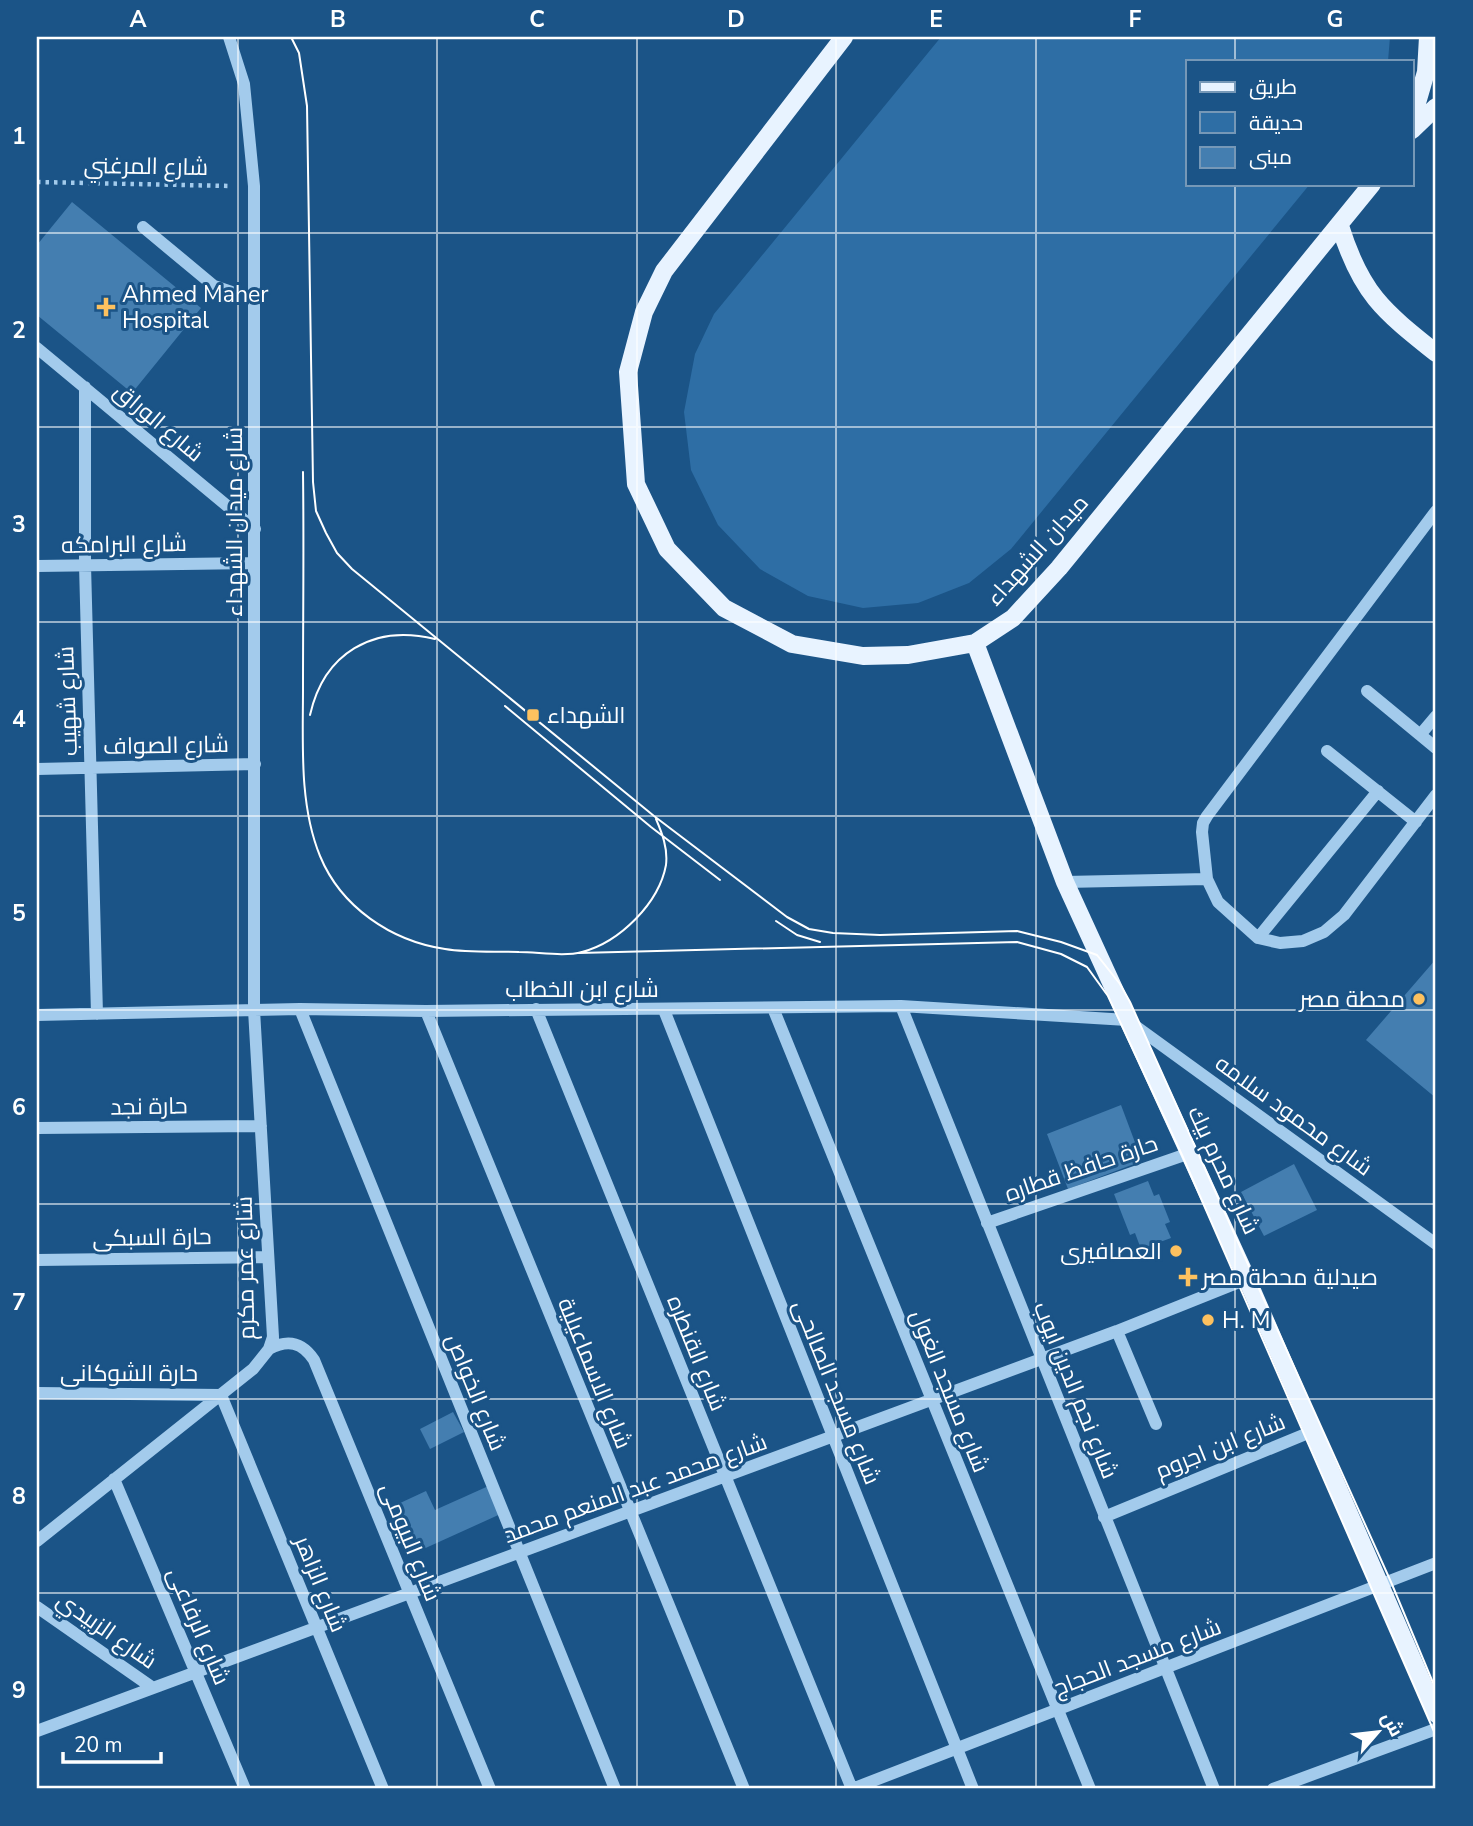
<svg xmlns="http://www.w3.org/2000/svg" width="1473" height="1826" font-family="'Nunito Sans',Cairo,sans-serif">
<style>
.green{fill:#2e6ea5}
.building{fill:#447eb0}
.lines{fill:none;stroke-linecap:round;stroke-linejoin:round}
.path{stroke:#a3cbec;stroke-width:4.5;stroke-dasharray:3.5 5;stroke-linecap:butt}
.minor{stroke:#a3cbec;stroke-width:12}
.major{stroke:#e8f3ff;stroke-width:18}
.tram{stroke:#fff;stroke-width:2}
.grid{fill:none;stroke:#fff;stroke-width:2;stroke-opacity:0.55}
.poi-dot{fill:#fdc15f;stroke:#1b5487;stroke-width:2.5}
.labels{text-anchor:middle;stroke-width:6;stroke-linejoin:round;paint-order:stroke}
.street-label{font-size:23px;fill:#fff;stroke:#1b5487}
.poi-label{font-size:23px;fill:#fff;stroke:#1b5487;text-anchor:start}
.neatline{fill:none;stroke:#fff;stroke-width:2.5}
.grid-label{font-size:23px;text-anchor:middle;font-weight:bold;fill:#fff}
</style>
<rect width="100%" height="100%" fill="#1b5487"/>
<path class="green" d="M941 37H1390L1388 61H1188V184H1310L1011 549 969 583 918 603 863 608 808 596 760 569 718 525 691 470 684 412 695 354 714 314Z"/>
<path class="building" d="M72 202 201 308 132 393 37 315V245Z
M1436 959V1098L1366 1040Z
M1121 1105 1142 1161 1068 1189 1047 1134Z
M1294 1164 1317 1210 1264 1236 1241 1192Z
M1148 1181 1154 1196 1159 1194 1170 1222 1165 1224 1171 1238 1141 1249 1135 1233 1130 1235 1114 1194Z
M453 1412 464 1432 430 1449 420 1429Z
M493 1484 505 1512 419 1551 398 1504 426 1491 435 1510Z"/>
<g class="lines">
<path class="path" d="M37 182 232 186"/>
<path class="minor" d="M143 227 214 286 255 300
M37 348 255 529
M85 387V565L97 1014
M1436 511 1207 816 1203 823 1202 832 1207 879 1218 902 1258 938 1280 943 1303 941 1324 932 1344 915 1436 795
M37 566 254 563
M1367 691 1436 748
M1420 735 1436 716
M1327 751 1416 822
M37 769 255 764
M1065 882 1207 879
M1258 938 1378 791
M901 1006 1214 1789
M773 1008 1090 1789
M300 1009 615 1789
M536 1009 852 1789
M664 1010 973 1789
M426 1011 744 1789
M37 1015 300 1009 426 1011 901 1006 1127 1020 1436 1244
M37 1128 261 1126
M987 1223 1190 1153
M37 1260 268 1257
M1117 1331 1156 1424
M269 1349C288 1339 302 1342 314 1360L490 1789
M37 1393 221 1395 383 1789
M114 1479 245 1789
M1104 1517 1313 1431
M37 1541 253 1369 269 1349 273 1337 254 1010V186L244 84 229 37
M37 1607 153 1688
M37 1731 1117 1331 1247 1279
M852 1789 1436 1563
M1273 1789 1436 1729"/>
<path class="major" d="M844 37 664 271 644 312 628 372 636 484 667 549 724 608 792 644 863 656 908 655 975 643 1013 618 1059 568 1372 184
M1412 120 1426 72 1428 37
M1412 130 1436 107
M1340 226C1361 293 1382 310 1436 353
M975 643 1065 882 1247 1279 1436 1714"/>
<path class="tram" d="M291 37 299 53 307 106 313 482 316 511 326 533 337 553 352 569 654 816 787 917 809 929 833 933 880 935 1017 931 1061 942 1097 955 1120 984 1130 1002 1391 1582 1436 1690
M303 472C304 544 303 616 303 689 303 743 299 805 320 856 341 907 391 941 445 949 469 953 495 951 519 952 538 952 564 957 582 952 620 942 659 903 666 865 668 848 662 833 656 819
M505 706 651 827 720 880
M310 715C324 653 373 624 435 639
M776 921 797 935 820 942
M579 953 1017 942 1061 954 1087 967 1108 996 1182 1155 1436 1736"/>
</g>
<path class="grid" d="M238 37V1789M437 37V1789M637 37V1789M836 37V1789M1036 37V1789M1235 37V61M1235 184V1789M37 233H1436M37 427H1436M37 622H1436M37 816H1436M37 1010H1436M37 1204H1436M37 1399H1436M37 1593H1436"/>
<g class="poi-dot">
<path d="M102.5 296.5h7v7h7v7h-7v7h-7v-7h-7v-7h7z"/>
<rect x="526" y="708" width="14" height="14" rx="3.5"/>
<circle cx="1419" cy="999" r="7"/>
<circle cx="1176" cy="1251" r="7"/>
<path d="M1184.5 1266.5h7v7h7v7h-7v7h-7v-7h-7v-7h7z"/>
<circle cx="1208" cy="1320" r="7"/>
</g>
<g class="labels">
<g class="street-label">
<text transform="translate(146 166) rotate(1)" y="8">شارع المرغني</text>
<text transform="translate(159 422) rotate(40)" y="8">شارع الوراق</text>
<text transform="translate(234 522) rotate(-90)" y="8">شارع ميدان الشهداء</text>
<text transform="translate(124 544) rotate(-1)" y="8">شارع البرامكه</text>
<text transform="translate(1037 550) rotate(-48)" y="8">ميدان الشهداء</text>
<text transform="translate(67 701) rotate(-92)" y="8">شارع شهيب</text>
<text transform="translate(166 745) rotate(-1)" y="8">شارع الصواف</text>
<text x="582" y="997">شارع ابن الخطاب</text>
<text transform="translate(149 1106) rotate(-1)" y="8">حارة نجد</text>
<text transform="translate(1294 1115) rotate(36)" y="8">شارع محمود سلامه</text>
<text transform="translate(1081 1168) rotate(-19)" y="8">حارة حافظ قطاره</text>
<text transform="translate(1224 1170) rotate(65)" y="8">شارع محرم بيك</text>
<text transform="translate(152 1237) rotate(-1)" y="8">حارة السبكى</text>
<text transform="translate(245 1268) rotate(-91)" y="8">شارع عمر مكرم</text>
<text transform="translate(697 1353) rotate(68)" y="8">شارع القنطره</text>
<text x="129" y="1381">حارة الشوكانى</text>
<text transform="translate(595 1373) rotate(68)" y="8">شارع الاسماعيلية</text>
<text transform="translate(1076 1390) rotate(68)" y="8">شارع نجم الدين ايوب</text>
<text transform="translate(950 1391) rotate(68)" y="8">شارع مسجد الغول</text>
<text transform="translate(476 1392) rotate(68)" y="8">شارع الخواص</text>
<text transform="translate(837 1392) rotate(68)" y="8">شارع مسجد الصالحى</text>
<text transform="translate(1220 1446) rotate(-22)" y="8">شارع ابن اجروم</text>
<text transform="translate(635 1488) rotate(-20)" y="8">شارع محمد عبد المنعم محمد</text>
<text transform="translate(411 1542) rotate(68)" y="8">شارع البيومى</text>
<text transform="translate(321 1584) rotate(68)" y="8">شارع الزاهر</text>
<text transform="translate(199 1626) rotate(67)" y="8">شارع الرفاعى</text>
<text transform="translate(107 1630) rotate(35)" y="8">شارع الزبيدي</text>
<text transform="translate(1137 1657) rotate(-21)" y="8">شارع مسجد الحجاج</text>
</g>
<g class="poi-label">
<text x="122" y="302">Ahmed Maher<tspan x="122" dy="26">Hospital</tspan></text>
<text x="547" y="723">الشهداء</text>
<text x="1405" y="1007" text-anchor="end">محطة مصر</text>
<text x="1162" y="1259" text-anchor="end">العصافيرى</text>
<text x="1202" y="1285">صيدلية محطة مصر</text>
<text x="1222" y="1328">H. M</text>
</g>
</g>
<rect width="1473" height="1826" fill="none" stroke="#1b5487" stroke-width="77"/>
<rect x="1186" y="60" width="228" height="126" fill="#1b5487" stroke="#7698b7" stroke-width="2"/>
<rect x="1200" y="82" width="35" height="10" fill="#e8f3ff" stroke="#7698b7" stroke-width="2"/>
<text x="1249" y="94" font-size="21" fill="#ffffff">طريق</text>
<rect x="1200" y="112" width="35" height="21" fill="#2e6ea5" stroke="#7698b7" stroke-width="2"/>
<text x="1249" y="130" font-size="21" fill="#ffffff">حديقة</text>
<rect x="1200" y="147" width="35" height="21" fill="#447eb0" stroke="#7698b7" stroke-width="2"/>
<text x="1249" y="164" font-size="21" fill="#ffffff">مبنى</text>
<g transform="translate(1378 1732) rotate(62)" stroke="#1b5487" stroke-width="5" paint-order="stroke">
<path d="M0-5L12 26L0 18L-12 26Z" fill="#ffffff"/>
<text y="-10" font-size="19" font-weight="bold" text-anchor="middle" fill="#ffffff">ش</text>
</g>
<path d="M63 1752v10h98v-10" fill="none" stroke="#ffffff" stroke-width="3.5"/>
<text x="74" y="1752" font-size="21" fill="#ffffff" stroke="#1b5487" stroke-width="5" paint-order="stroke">20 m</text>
<rect x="38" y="38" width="1396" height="1749" class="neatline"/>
<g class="grid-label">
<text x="138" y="27">A</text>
<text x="338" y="27">B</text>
<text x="537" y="27">C</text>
<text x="736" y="27">D</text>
<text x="936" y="27">E</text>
<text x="1135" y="27">F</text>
<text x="1335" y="27">G</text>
<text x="19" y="144">1</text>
<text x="19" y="338">2</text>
<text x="19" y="532">3</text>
<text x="19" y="727">4</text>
<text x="19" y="921">5</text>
<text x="19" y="1115">6</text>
<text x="19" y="1310">7</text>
<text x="19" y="1504">8</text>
<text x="19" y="1698">9</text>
</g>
</svg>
